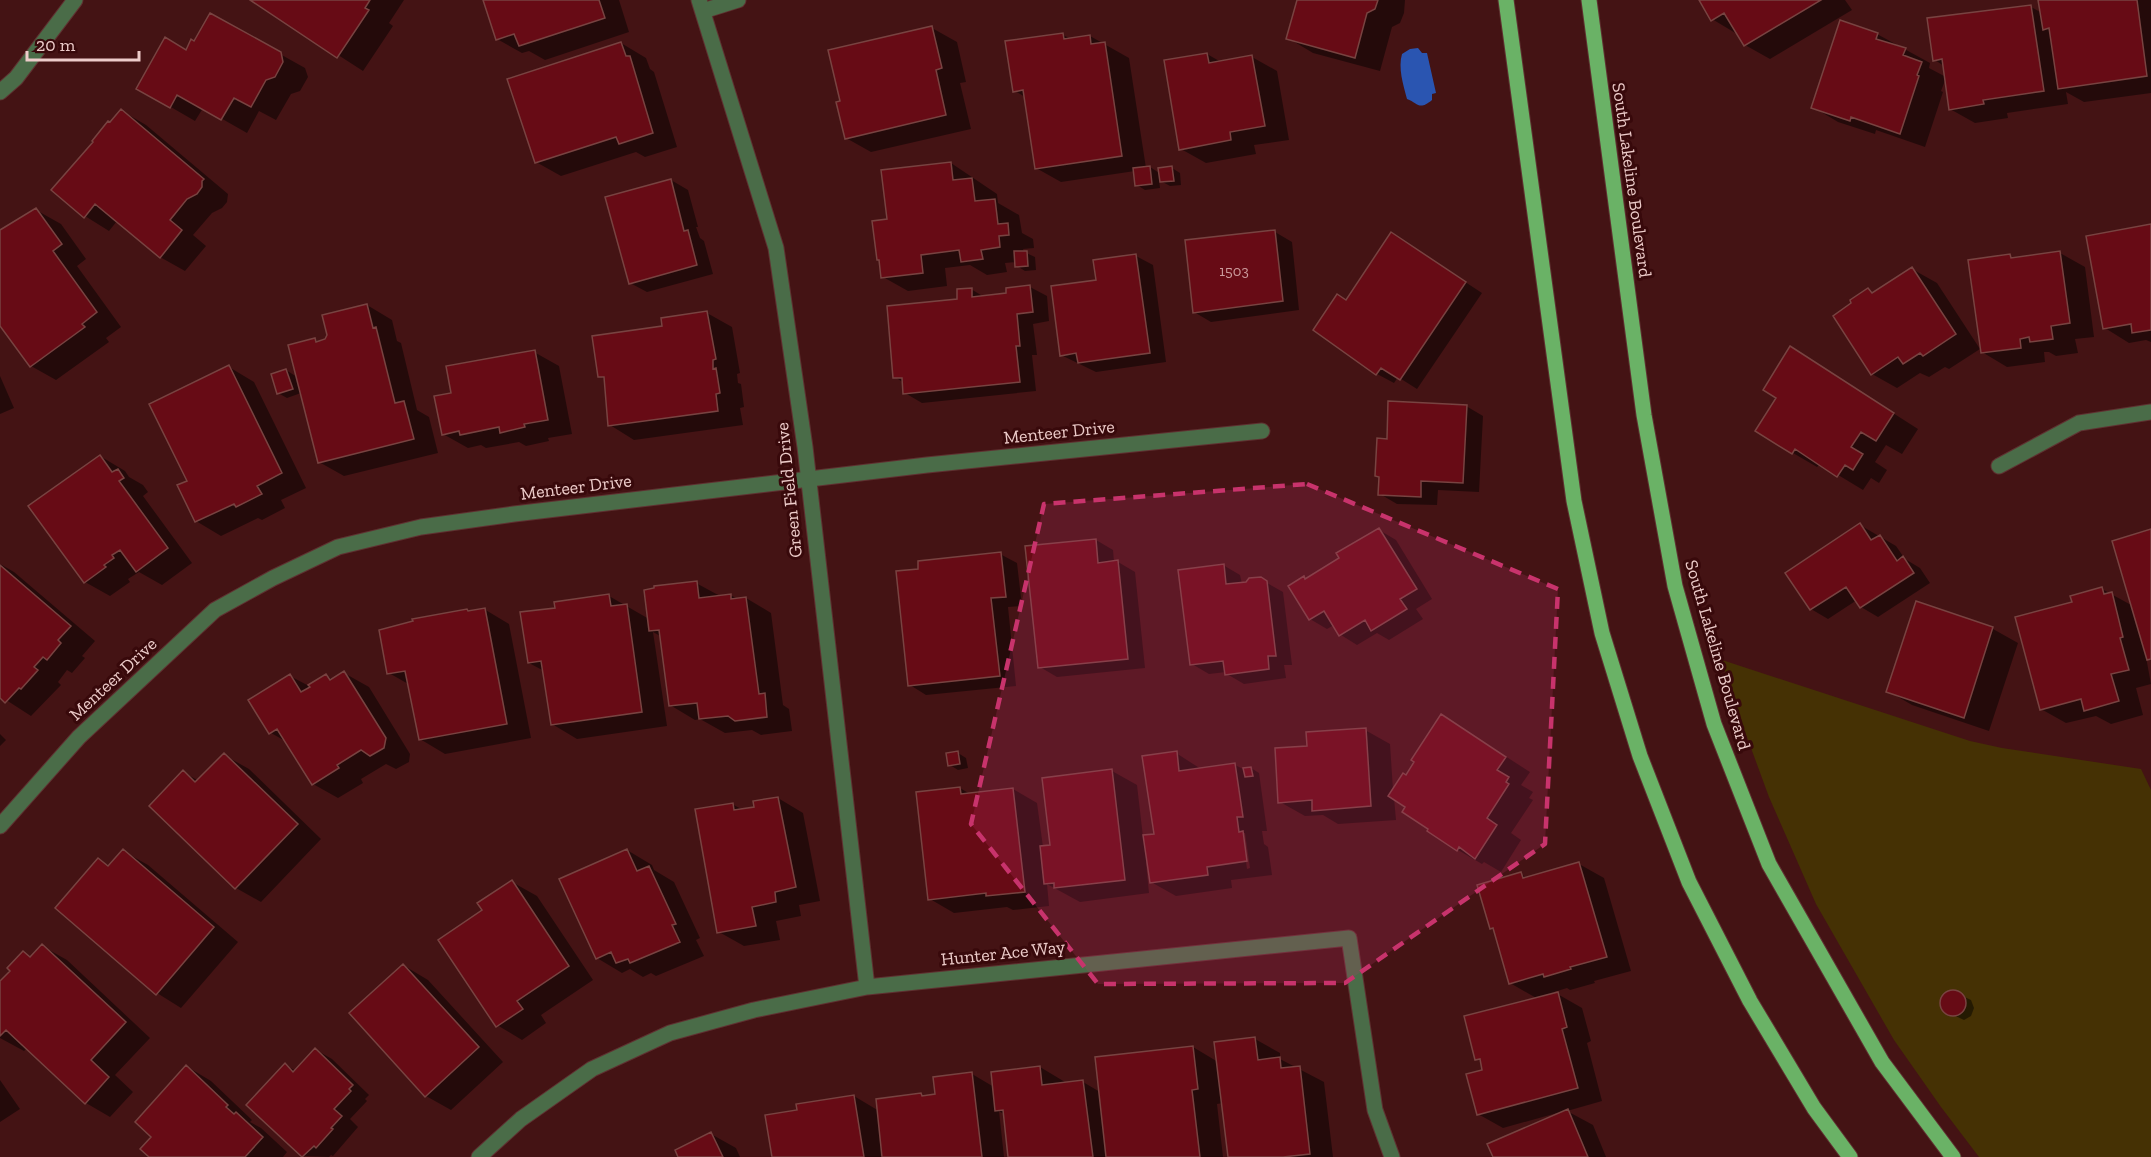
<svg xmlns="http://www.w3.org/2000/svg" width="2151" height="1157" font-family="'Zilla Slab',serif">
<style>
.green{fill:#453104}
.water{fill:#2a55b1}
.shadow{fill:#0007;fill-rule:evenodd}
.building{fill:#670b15;stroke:#784341;stroke-width:1.5}
.lines{fill:none;stroke-linecap:round;stroke-linejoin:round}
.minor-casing{stroke:#5f3131;stroke-width:17}
.major-casing{stroke:#5f3131;stroke-width:17}
.minor{stroke:#4a6c48;stroke-width:15}
.major{stroke:#6ab266;stroke-width:15}
.marked{fill:#c8336c;fill-opacity:0.2;stroke:#c8336c;stroke-width:4.5;stroke-dasharray:12 8;stroke-linejoin:round}
.labels{text-anchor:middle;stroke-width:6;stroke-linejoin:round;paint-order:stroke}
.number-label{font-size:15px;fill:#cc9c9d}
.street-label{font-size:18px;fill:#edccca;stroke:#38090b}
</style>
<rect width="100%" height="100%" fill="#441314"/>
<path class="green" d="M1722 660 1970 741 2002 748 2141 769 2151 790V1157H1979L1941 1107 1894 1040 1816 904 1769 797 1730 691Z"/>
<path class="water" d="M1418 48 1422 53H1427L1436 93 1432 94V100C1419 111 1418 103 1407 99 1403 84 1398 68 1402 54L1410 49Z"/>
<path class="shadow" d="M253 0H404L389 23 393 26 363 71Z
M485 0H619L629 32 545 60 529 51 522 53 497 39Z
M1298 0H1405L1404 13 1400 23 1392 27 1380 71 1313 53 1288 38Z
M1701 0H1845L1852 10 1770 59 1745 45 1737 34 1712 19Z
M2040 0H2151V93L2084 102 2066 92 2068 104 2007 113 2008 118 1975 123 1950 109 1946 78 1941 91 1943 92 1925 147 1876 130 1875 134 1838 122 1813 107 1877 34 1930 63 1929 68 1946 77 1944 66 1935 60 2031 7 2042 13Z
M210 15 305 68 308 77 300 91 291 94 276 120 259 111 247 133 203 108 195 121 138 88 186 51 194 43Z
M932 28 957 42 966 82 960 83 971 129 871 152 846 138Z
M1063 35 1071 39 1090 36 1129 58 1146 168 1150 167 1161 174 1172 168 1180 173 1181 185 1170 186 1159 180 1160 188 1145 190 1137 185 1135 171 1061 182 1036 168 1025 97 1015 91Z
M621 43 646 58 650 69 654 72 677 147 645 157 636 152 561 176 536 162Z
M1207 54 1221 62 1252 57 1277 71 1289 140 1254 145 1256 154 1206 163 1181 149Z
M122 111 146 125 228 194 227 202 222 208 212 213 193 235 206 246 185 271 160 257 117 221 109 231 85 216 96 141Z
M951 163 997 194 998 203 1019 215 1022 233 1033 239 1034 248 1023 249 1024 252 1035 257 1036 270 1025 271 1017 266 1016 262 1005 263 1007 272 987 275 970 265 945 268 947 286 908 291 883 277 881 261 878 259 888 221Z
M671 180 688 190 698 227H696L700 238 704 241 713 274 647 292 630 283Z
M36 210 61 224 86 259 77 266 121 327 106 338 109 342 56 380 31 366 0 323V232Z
M2151 225V342L2146 340 2129 343 2105 328Z
M1275 232 1292 242 1299 310 1211 322 1194 312Z
M1392 234 1482 293 1417 389 1398 377 1394 383 1377 374 1347 301Z
M2060 253 2085 267 2094 337 2075 339 2078 353 2056 356 2049 352H2044L2045 362 2007 367 1982 352 2010 256 2015 259Z
M1136 256 1153 265 1166 362 1096 372 1061 355 1098 281Z
M1912 269 1937 283 1980 349 1949 369 1945 367 1929 377 1920 373 1897 388 1872 374 1868 290 1874 293Z
M1030 287 1047 296 1049 321 1033 324 1037 355H1032L1036 391 922 403 905 393 904 383 895 377 959 300 971 289 984 297 1008 295Z
M367 305 392 320 397 341 401 343 417 410 429 417 438 453 344 476 319 462 301 393 287 398 278 393 286 370 297 377 315 340 320 342 325 341Z
M707 313 732 327 740 373 737 374 738 383 741 384 744 407 740 408 743 425 634 440 610 425 606 380 600 376 664 328Z
M1791 348 1918 429 1902 454 1886 445 1875 462 1887 470 1879 483 1871 478 1863 490 1820 464 1817 467 1793 453 1778 398Z
M534 352 559 366 572 434 548 438 549 441 526 446 519 442 486 448 481 445 468 448 443 434 453 394Z
M229 367 254 382 306 488 281 500 285 508 262 520 258 518 221 536 196 521 189 482Z
M0 376 14 408 0 414Z
M1466 406 1483 416 1479 492 1438 490 1437 505 1397 504 1380 494V478L1377 476 1388 440Z
M100 456 125 471 129 477 143 485 148 492 143 496 192 563 162 585 139 572 128 579 130 582 110 596 85 582Z
M1860 525 1896 546 1905 559 1920 568 1930 583 1878 617 1861 607 1857 600 1828 619 1811 609 1787 573Z
M1379 530 1396 540 1432 599 1416 609 1423 619 1389 640 1377 633 1357 645 1341 635 1334 625 1327 629 1310 619 1304 578 1306 579 1341 558Z
M2151 531V660L2146 657 2151 684 2136 688 2143 715 2111 724 2096 716 2066 723 2041 709 2074 603 2102 589 2133 606Z
M1096 540 1113 550 1114 562H1118L1135 572 1145 668 1057 677 1040 667Z
M1000 554 1017 563 1022 606 1008 607 1016 686 926 695 910 685 920 570Z
M0 564 14 572 95 641 82 656 85 658 72 673 67 670 58 682 61 685 31 716 0 696Z
M1223 565 1240 575 1242 584 1260 579 1283 592 1292 665H1284L1286 678 1244 684 1227 674 1226 672 1209 674 1192 664Z
M696 583 720 596 730 595 738 599 746 598 771 613 783 705 789 709 792 731 761 735 752 730 725 733 700 719 695 720 670 705 662 637 653 632 667 726 577 739 552 724 544 671 529 663 556 609 609 596 649 619Z
M1917 603 1993 629 2018 643 1989 731 1912 705 1888 691Z
M484 609 509 624 531 738 445 754 420 739 410 685 389 673 470 612Z
M344 673 369 687 410 754 409 762 396 769 386 764 361 779 363 783 338 798 313 784 287 742 271 733 290 676 309 686 326 676 333 679Z
M1365 730 1390 744 1393 790 1407 776 1466 731 1530 772 1521 785 1533 792 1529 798 1533 800 1511 833 1521 840 1501 872 1484 862 1482 864 1458 850 1431 829 1407 806 1394 798 1396 820 1338 824 1323 815 1305 816 1280 802 1309 747Z
M0 734 6 740 0 746Z
M958 753 966 758 968 768 958 770 950 765Z
M1176 753 1201 769 1235 765 1243 769 1251 768 1259 773 1267 831H1262L1264 844 1268 847 1272 875 1231 880 1232 888 1176 896 1151 882 1148 862H1146L1149 893 1080 902 1047 884 1049 906 1013 910 1007 907 954 913 930 899 960 788 970 794 1013 789 1037 803 1043 847 1051 846 1112 771 1137 785 1143 837 1156 835ZM1242 833H1245L1250 868 1247 869Z
M224 755 249 769 321 839 261 902 236 888 151 806 183 772 199 781Z
M778 798 803 813 820 901 799 905 801 916 776 921 780 940 744 946 719 932 732 804 743 810 756 808Z
M627 850 652 865 654 870 674 882 700 938 696 940 704 956 656 976 651 973 643 977 630 969 622 973 597 958 561 880Z
M123 851 148 865 238 942 181 1008 157 993 98 860 110 866Z
M1579 864 1604 878 1631 971 1594 981 1595 983 1570 990 1567 988 1554 992 1582 1008 1591 1041 1587 1043 1602 1101 1567 1111 1593 1125 1606 1157H1494L1558 1115 1557 1113 1503 1128 1478 1114 1484 1071 1482 1062 1477 1059 1538 999 1510 983 1495 930 1491 928 1521 874 1527 878Z
M512 882 537 896 593 980 541 1015 546 1023 522 1040 497 1025 484 910Z
M42 946 67 960 150 1038 115 1075 133 1092 110 1117 86 1103 27 1048 24 1051 0 1038V983L12 971 23 953 31 958Z
M403 965 428 980 503 1062 451 1110 426 1096Z
M1952 991 1971 1000 1974 1008 1971 1016 1964 1020 1945 1011 1942 1003 1945 994Z
M1255 1039 1280 1053V1059L1324 1082 1333 1157H1229L1223 1103 1217 1104 1223 1157H1010L1005 1115 999 1111 1004 1157H773L799 1111 854 1096 879 1111 921 1095 925 1097 937 1096 972 1074 994 1087 1040 1067 1065 1082V1084L1083 1082 1100 1092 1193 1047 1218 1062Z
M316 1050 332 1059 369 1095 365 1099 367 1101 350 1119 358 1127 333 1156 331 1155 329 1157 304 1156 248 1105 285 1065 296 1071Z
M186 1066 211 1081 252 1120 250 1122 261 1128 287 1152 283 1157H152L153 1137Z
M0 1080 20 1109 0 1122Z
M711 1134 736 1148 740 1157H680Z"/>
<path class="building" d="M250 0H370L365 8 369 10 337 58Z
M483 0H599L605 18 519 46 514 34 496 40Z
M1297 0H1378L1375 9 1367 13 1355 58 1286 39Z
M1699 0H1821L1744 46 1724 13 1711 21Z
M2038 0H2137L2147 76 2058 89 2049 28 2043 30Z
M2031 5 2044 91 1983 100 1984 104 1949 110 1942 59 1933 61 1927 18Z
M210 13 281 52 283 62 275 77 266 80 251 107 234 98 221 120 177 95 170 108 136 89 165 37 186 50 191 39 194 41Z
M1840 20 1878 33 1876 39 1906 48 1903 55 1922 62 1917 75 1919 76 1900 134 1851 117 1850 121 1811 108Z
M932 26 942 68 936 70 946 115 845 139 836 102 840 101 828 50Z
M1063 33 1064 39 1090 35 1091 44 1105 42 1122 156 1035 169 1023 90 1013 92 1005 41Z
M621 42 626 56H630L653 133 619 144 616 137 535 163 507 79Z
M1207 53 1209 63 1252 55 1265 126 1230 132 1231 140 1179 150 1164 60Z
M121 109 204 179 202 181V187L197 194 187 199 170 220 182 230 160 258 95 204 84 218 51 190 93 142 92 141 108 121 110 122Z
M951 162 953 180 972 178 975 201 995 199 998 224 1008 223 1009 235 999 236 1000 247 981 250 983 259 961 262 959 250 921 255 923 273 881 278 879 260H877L872 221 887 219 881 170Z
M1150 166 1152 184 1135 186 1133 168Z
M1172 166 1174 181 1160 182 1158 168Z
M671 179 684 231 688 230 697 265 629 284 605 197Z
M36 208 62 244 53 251 97 312 82 324 85 327 30 367 0 326V230Z
M2151 224V330L2132 333 2131 324 2103 329 2086 236Z
M1275 230 1283 301 1193 313 1185 240Z
M1391 232 1466 282 1400 380 1381 368 1376 375 1313 330 1337 294 1346 300Z
M1014 251H1027L1028 266 1015 267Z
M2060 251 2070 323 2051 326 2053 339 2030 342 2029 337 2020 339 2021 348 1981 353 1968 260 2010 254 2011 258Z
M1136 254 1150 353 1078 363 1076 353 1060 356 1051 286 1096 280 1093 260Z
M1912 267 1956 334 1923 356 1920 353 1903 364 1898 357 1871 375 1833 316 1851 303 1850 300 1868 288 1872 293Z
M1030 285 1033 312 1017 314 1020 346H1016L1020 382 903 394 902 378H893L887 306 957 299V289L972 288V297L1006 293V288Z
M367 304 373 328 376 327 395 403 404 401 414 439 318 463 288 345 315 338 316 342 325 339 327 335 322 315Z
M707 311 716 359 713 360V369L716 368 720 393 716 394 718 411 608 426 604 377H598L592 336 662 326 661 318Z
M1790 346 1894 413 1876 441 1861 432 1851 447 1863 454 1853 470 1845 465 1837 477 1795 449 1792 454 1755 431 1776 398 1763 390Z
M535 350 548 420 524 424 525 427 500 433 499 427 460 435 459 431 442 435 434 396 451 393 446 366Z
M229 365 282 473 257 486 262 494 236 507 234 504 195 522 177 485 187 481 149 404Z
M286 369 293 389 277 394 271 374Z
M1388 401 1467 405 1463 483 1421 481V497L1378 495 1379 477 1375 476 1377 438 1387 439Z
M100 455 112 472 118 469 124 478 119 481 168 548 136 572 120 550 112 555 114 558 104 565 106 567 84 583 28 506Z
M1860 523 1871 540 1880 535 1897 561 1903 556 1914 573 1860 608 1846 587 1810 610 1785 573Z
M1379 528 1417 589 1400 599 1407 609 1371 631 1365 620 1339 636 1324 611 1309 620 1288 586 1304 576 1305 579 1339 558 1336 553Z
M2151 529V659L2147 660 2112 541Z
M1096 539 1098 563 1118 560 1128 659 1038 668 1025 546Z
M1001 552 1006 597 991 598 1000 676 908 686 896 571 918 569V561Z
M1224 564 1226 584 1246 582 1249 578 1261 577 1267 581 1276 656H1268L1269 669 1225 675 1223 661 1190 665 1178 570Z
M0 565 71 626 58 640 61 643 47 660 43 657 34 667 38 670 21 689 19 688 5 703 0 698Z
M697 581 699 598 731 594V599L746 597 759 694 765 693 767 717 735 721 728 716 699 719 697 703 669 706 659 630 649 631 644 590 654 588V586Z
M2102 587 2104 594 2112 592 2123 637 2120 638 2129 670 2111 674 2119 701 2084 711 2081 699 2040 710 2015 617 2072 602 2070 596Z
M609 594 611 606 627 604 642 712 551 725 541 661 528 663 520 612 555 608 554 602Z
M1916 601 1993 627 1964 718 1886 692Z
M485 608 507 724 419 740 405 671 387 674 379 630 413 621 412 619 467 609 468 611Z
M344 671 386 738 384 748 370 756 361 750 337 765 339 768 312 785 277 729 269 734 248 700 290 674 301 692 310 687 308 685 326 674 330 680Z
M1441 714 1506 757 1497 770 1509 777 1506 782 1509 784 1487 818 1497 825 1475 859 1459 847 1457 851 1427 831 1428 829 1402 812 1405 807 1388 796 1403 773 1406 775 1414 762 1411 760Z
M1366 728 1371 806 1312 811V800L1278 803 1275 748 1307 746 1306 732Z
M958 751 960 764 948 766 946 753Z
M1177 751 1179 771 1235 763 1243 817H1237L1239 832 1243 831 1247 861 1207 867 1208 875 1150 883 1143 835 1154 834 1142 756Z
M224 753 298 824 235 889 149 806 183 770 195 782Z
M1251 767 1253 776 1245 777 1243 768Z
M1112 769 1125 880 1054 888V883L1044 884 1040 846 1050 845 1042 778Z
M960 787 961 794 1013 788 1025 892 986 896V893L928 900 916 792Z
M778 797 796 887 775 892 776 902 752 907 756 926 717 933 695 809 733 803 734 810 754 807 753 801Z
M123 849 214 927 156 995 55 908 98 858 108 866Z
M627 849 637 871 649 866 676 924 672 925 680 942 630 963 628 959 616 963 611 952 596 959 559 879Z
M1579 862 1607 957 1570 967 1571 969 1544 977 1543 974 1509 984 1493 928 1490 929 1477 885 1521 872 1523 878Z
M512 880 569 966 517 1001 523 1009 496 1027 438 940 482 910 477 903Z
M42 944 126 1022 91 1060 109 1077 85 1104 6 1030 0 1036V981L10 971 7 968 23 951 30 957Z
M403 964 479 1047 425 1097 349 1013Z
M1940 1003a13 13 0 1 1 26 0a13 13 0 1 1-26 0Z
M1558 992 1567 1027 1562 1029 1578 1088 1477 1115 1466 1074 1482 1070 1480 1059 1475 1060 1464 1016Z
M1255 1037 1258 1060 1280 1057 1281 1068 1300 1066 1310 1154 1283 1157H1228L1214 1042Z
M1193 1046 1198 1089 1192 1090 1200 1157H1106L1095 1057Z
M315 1048 353 1085 349 1089 351 1091 334 1109 342 1116 331 1128 333 1129 316 1148 314 1146 302 1157 246 1105 285 1063 293 1072Z
M186 1065 228 1105 226 1107 234 1114 236 1112 263 1137 245 1157H149L140 1149 151 1137 135 1122Z
M1040 1066 1042 1085 1083 1080 1093 1157H1008L1003 1110 995 1111 991 1072Z
M972 1072 982 1157H882L876 1099 921 1093 922 1096 935 1094 933 1077Z
M854 1095 864 1157H772L765 1115 797 1110 796 1104Z
M1568 1109 1588 1157H1493L1487 1144Z
M711 1132 723 1157H678L675 1150Z"/>
<g class="lines">
<g class="minor-casing">
<path id="minor" d="M699 0 776 248 805 447 867 987
M703 11 738 0
M0 92 16 78 75 0
M1999 466 2079 423 2151 412
M0 826 79 737 215 610 273 578 338 547 421 527 514 514 927 465 1262 431
M479 1157 521 1119 592 1069 670 1033 754 1010 867 987 1349 938 1375 1110 1392 1157"/>
</g>
<g class="major-casing">
<path id="major" d="M1506 0 1574 501 1602 633 1640 756 1689 882 1750 1001 1814 1108 1850 1157
M1589 0 1644 415 1675 586 1714 724 1769 864 1882 1062 1953 1157"/>
</g>
<use href="#minor" class="minor"/>
<use href="#major" class="major"/>
</g>
<path class="marked" d="M1307 484 1558 589 1545 844 1345 983 1098 984 971 824 1044 504Z"/>
<g class="labels">
<g class="number-label">
<text x="1234" y="276">1503</text>
</g>
<g class="street-label">
<text transform="translate(1632 180) rotate(82)" y="6">South Lakeline Boulevard</text>
<text transform="translate(1059 432) rotate(-6)" y="6">Menteer Drive</text>
<text transform="translate(576 487) rotate(-7)" y="6">Menteer Drive</text>
<text transform="translate(789 490) rotate(-96)" y="6">Green Field Drive</text>
<text transform="translate(1718 655) rotate(74)" y="6">South Lakeline Boulevard</text>
<text transform="translate(113 679) rotate(-43)" y="6">Menteer Drive</text>
<text transform="translate(1003 953) rotate(-6)" y="6">Hunter Ace Way</text>
</g>
</g>
<path d="M27 51v9h112v-9" fill="none" stroke="#edccca" stroke-width="3"/>
<text x="36" y="51" font-size="18" fill="#edccca" stroke="#38090b" stroke-width="4.5" paint-order="stroke">20 m</text>
</svg>
